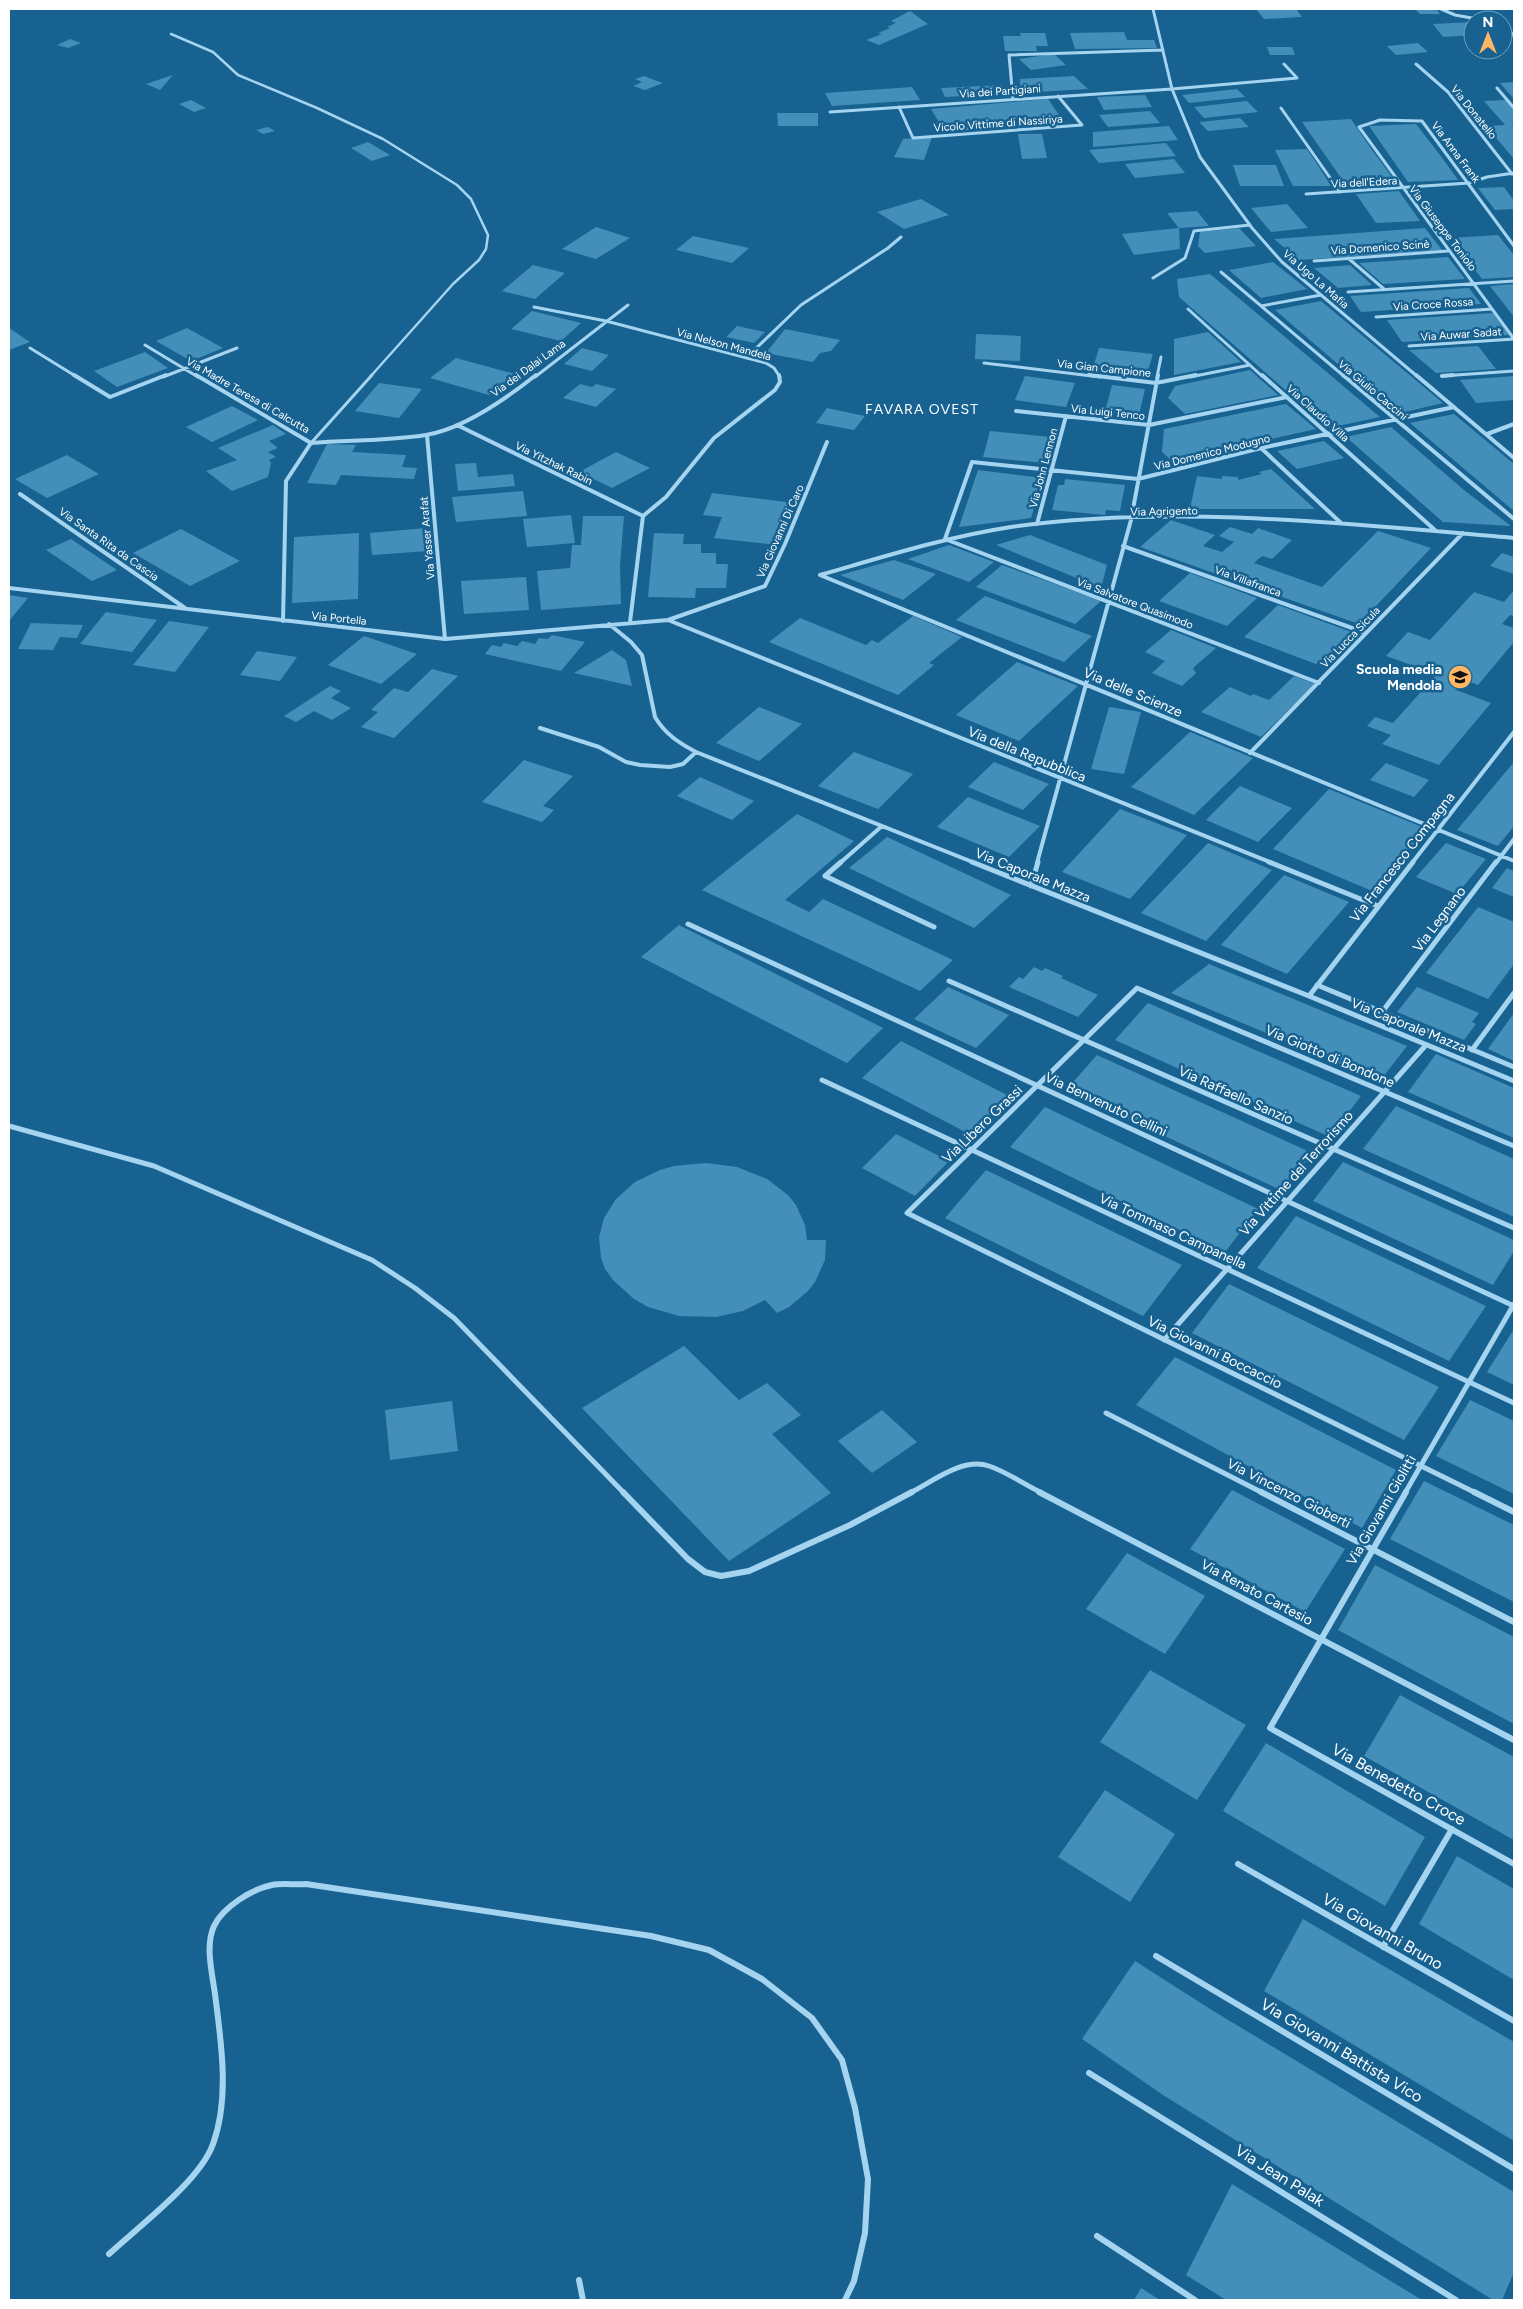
<svg xmlns="http://www.w3.org/2000/svg" width="1523" height="2309" font-family="Figtree,sans-serif">
<style>
.building{fill:#448eba}
.lines{fill:none;stroke-linecap:round;stroke-linejoin:round}
.service-far1{stroke:#a5d4f0;stroke-width:2.5}
.service{stroke:#a5d4f0;stroke-width:3}
.minor-far3{stroke:#a5d4f0;stroke-width:3}
.minor-far2{stroke:#a5d4f0;stroke-width:4}
.minor-far1{stroke:#a5d4f0;stroke-width:5}
.minor{stroke:#a5d4f0;stroke-width:6}
.labels{text-anchor:middle;stroke-width:5;stroke-linejoin:round;paint-order:stroke}
.far-street-label{font-size:11px;fill:#fff;stroke:#176291}
.far-quarter-label{font-size:14px;letter-spacing:1px;fill:#fff;stroke:#176291}
.poi-label{font-size:14px;font-weight:bold;fill:#fff;stroke:#176291;text-anchor:end}
.street-label{font-size:14px;fill:#fff;stroke:#176291}
.near-street-label{font-size:16px;fill:#fff;stroke:#176291}
</style>
<rect width="100%" height="100%" fill="#176291"/>
<path class="building" d="M1256 9H1296L1302 17 1264 19Z
M1415 9H1436L1440 14H1420Z
M910 11 928 24 879 45 866 40 882 34 878 33 890 28 887 27 896 23 891 21Z
M1473 22V35L1443 37 1433 24Z
M1124 32 1127 40H1154L1157 48 1075 49 1070 33Z
M1020 33H1045L1048 46H1036L1037 51H1005L1003 36H1021Z
M70 39 81 43 68 48 57 45Z
M1418 43 1428 52 1396 55 1387 46Z
M1267 47H1292L1295 55H1270Z
M1054 54 1066 65 1031 70 1019 59Z
M173 75 160 90 146 84Z
M644 76 657 81 663 83 645 90 633 86 642 82 635 79Z
M1074 76 1088 89 1020 93V79Z
M1514 82V99L1500 83Z
M1002 85 1007 94 945 97 941 88Z
M912 87 920 100 832 106 825 93Z
M1237 89 1245 97 1189 103 1182 95Z
M1145 95 1152 107 1104 110 1097 97Z
M1048 99 1064 122 945 132 931 109Z
M191 100 206 108 194 112 179 104Z
M1506 100 1514 110V124H1512L1514 127V159L1486 126 1505 125 1484 101Z
M1247 101 1258 112 1204 118 1194 107Z
M1150 111 1160 123 1108 127 1099 115Z
M777 113H818V126H778Z
M1240 118 1249 127 1208 131 1199 122Z
M1351 119 1372 150 1396 182 1346 185 1302 122Z
M1416 124 1443 159 1458 180 1408 182 1369 126Z
M1169 126 1178 140 1093 147V132Z
M268 127 275 131 263 134 256 130Z
M1018 134H1042L1047 158 1022 159Z
M932 137 924 160 894 157 903 139Z
M368 142 390 155 372 161 351 148Z
M1166 143 1176 156 1099 163 1089 150Z
M1307 149 1319 167 1331 186H1293L1275 150Z
M1174 159 1185 173 1135 178 1125 164Z
M1233 165H1276L1284 186H1240Z
M1504 187 1514 201V209L1495 210 1478 188Z
M1399 191 1420 221 1376 223 1356 194Z
M921 199 949 215 904 229 877 212Z
M1287 204 1308 228 1271 232 1251 208Z
M1197 211 1209 226 1179 228 1180 249 1134 255 1122 234 1179 228 1167 213Z
M596 227 630 238 596 259 562 249Z
M1239 228 1256 246 1205 253 1198 246 1200 232Z
M1425 228 1442 250 1299 260 1274 239Z
M1498 235 1514 255V277L1482 279 1451 238Z
M693 236 749 248 732 263 676 250Z
M1448 257 1465 279 1383 284 1359 263Z
M1273 262 1307 289 1261 298 1229 270Z
M533 265 565 273 535 299 502 291Z
M1350 265 1372 285 1338 288 1314 268Z
M1210 274 1291 342 1380 417 1329 428 1179 297 1177 279Z
M1514 284V317L1490 286Z
M1469 288 1481 304 1361 312 1350 296Z
M1321 301 1443 403 1396 414 1275 310Z
M532 311 581 323 561 341 511 329Z
M1493 313 1509 335 1402 342 1387 320Z
M737 326 765 332 754 343 726 337Z
M9 328 30 342 9 350Z
M187 328 223 348 191 361 156 341Z
M785 329 840 340 831 351 820 353 813 362 766 353Z
M1208 332 1241 362 1174 375V339Z
M976 334 1021 336 1020 361 975 359Z
M1478 346 1496 369 1436 373 1409 350Z
M582 348 609 355 592 371 564 364Z
M1099 348 1153 354 1146 377 1092 371Z
M145 352 168 368 117 387 94 371Z
M456 358 515 374 489 395 430 378Z
M1250 370 1278 395 1185 414 1168 398 1175 386Z
M1025 376 1075 383 1066 407 1015 400Z
M1514 376V400L1476 403 1460 380Z
M379 383 422 389 399 418 355 411Z
M580 384 592 387 596 384 616 389 596 407 563 398Z
M1112 385 1145 389 1139 415 1105 412Z
M1286 404 1316 429 1172 461 1162 452 1164 429Z
M232 406 258 420 212 442 186 427Z
M827 408 865 416 854 430 816 423Z
M1454 414 1514 464V511L1410 423Z
M273 425 286 434 269 441 278 448 268 452 276 457 269 460 271 463 268 477 232 491 206 471 237 460 218 448Z
M1391 427 1464 490 1511 526 1443 522 1346 437Z
M990 431 1050 437 1044 463 983 457Z
M1324 441 1344 458 1297 469 1277 451Z
M327 444 356 445 352 452 406 455 402 467 417 468 414 479 341 475 336 485 307 483Z
M616 452 650 468 612 488 579 472Z
M67 455 99 474 47 498 15 479Z
M476 463 478 477 513 474 515 486 458 491 455 464Z
M1271 469 1315 509H1190L1197 476 1222 479V476L1238 477V480L1262 474 1259 472Z
M978 470 1043 478 1031 518 959 527Z
M1065 479 1125 485 1120 511 1106 510 1105 515 1052 510 1058 485H1064Z
M523 491 527 516 456 522 452 497Z
M712 493 794 503 777 545 714 538 722 517 703 515Z
M571 515 575 543 527 547 523 519Z
M583 516H624L620 565 621 604 541 610 537 571 570 568 572 545H581Z
M1171 520 1215 535 1203 546 1222 552 1234 542 1219 536 1230 527 1252 534 1258 528 1292 540 1272 559 1262 556 1254 563 1322 587 1378 531 1431 548 1359 624 1140 547Z
M426 528 428 551 372 555 370 533Z
M181 529 240 561 190 586 133 553Z
M359 533 358 599 292 603 294 537Z
M654 533 684 534 683 544H701V553H716V564H728L726 588H696L695 598 648 597Z
M1030 535 1107 565 1101 588 996 545Z
M71 539 117 570 92 581 46 550Z
M949 545 994 562 969 582 908 559Z
M1502 553 1514 557V574L1490 566Z
M894 560 936 574 903 600 840 575Z
M1002 565 1055 584 1101 601 1075 624 976 587Z
M1190 573 1257 598 1227 626 1159 601Z
M526 577 529 610 464 614 461 581Z
M1514 590V616L1510 615 1502 624 1514 628V642L1478 685 1465 680 1456 690 1491 703 1439 765 1382 744 1391 735 1367 726 1375 717 1393 723 1437 674 1386 656 1408 632 1430 640 1474 592 1504 602Z
M9 595 28 598 9 621Z
M985 596 1092 636 1064 662 956 620Z
M1278 605 1357 634 1324 667 1244 637Z
M106 612 157 620 132 652 80 644Z
M913 616 962 637 929 663 934 665 898 695 769 642 800 618 866 645 872 640 878 643Z
M169 621 209 627 175 672 133 665Z
M31 623 83 625 77 638 60 637 53 650 18 649Z
M1171 630 1216 648 1193 668 1196 673 1182 686 1152 673 1165 661 1145 652Z
M552 635 585 642 561 671 485 654 492 645 501 647 504 643 517 646 522 641 535 644 539 638 548 639Z
M364 636 417 654 381 684 328 665Z
M612 650 626 660 632 686 574 673Z
M257 651 297 657 280 681 240 675Z
M1017 662 1078 686 1019 741 956 715Z
M432 669 458 676 394 738 361 727 378 712 371 710 394 688 408 692Z
M1294 676 1315 684 1261 737 1201 712 1230 687 1251 696 1253 694 1269 700Z
M330 686 341 691 331 698 351 708 332 720 314 711 296 722 284 716Z
M759 707 802 724 759 761 716 743Z
M1109 707 1141 712 1124 774 1091 769Z
M1190 732 1253 758 1194 815 1131 787Z
M854 752 913 774 878 809 818 786Z
M524 760 573 776 543 806 554 810 542 822 482 802Z
M994 762 1049 784 1023 810 968 787Z
M1514 762V826L1498 846 1457 830Z
M1386 763 1429 780 1414 797 1370 780Z
M700 777 754 801 732 820 677 796Z
M1240 786 1292 808 1258 842 1206 820Z
M1329 789 1427 829 1372 891 1273 849Z
M968 797 1040 826 1009 857 937 827Z
M1120 809 1187 835 1130 899 1062 872Z
M797 814 854 841 785 900 809 912 823 899 953 960 920 991 702 890Z
M887 837 1011 895 974 928 849 868Z
M1208 843 1272 870 1206 941 1141 913Z
M1446 843 1486 859 1457 894 1416 877Z
M1507 868 1514 871V897L1492 888Z
M1284 875 1349 902 1287 974 1221 945Z
M1478 907 1514 922V964L1488 999 1426 973Z
M679 925 883 1028 847 1063 641 957Z
M1209 964 1296 1000 1407 1046 1380 1081 1171 993Z
M1034 967 1042 971 1045 968 1063 976 1061 978 1098 995 1078 1017 1009 987 1019 977 1023 979Z
M948 987 1009 1015 976 1048 914 1019Z
M1417 987 1479 1013 1472 1022 1476 1024 1464 1040 1397 1012Z
M1148 1003 1361 1096 1330 1137 1115 1040Z
M1514 1013V1061L1488 1049Z
M901 1041 1011 1097 973 1136 862 1078Z
M1436 1054 1514 1088V1138L1408 1092Z
M1097 1055 1312 1153 1283 1191 1066 1090Z
M1396 1106 1514 1159V1217L1363 1149Z
M1045 1107 1258 1209 1225 1252 1010 1147Z
M896 1134 949 1161 915 1196 862 1168Z
M1343 1162 1514 1240V1251L1493 1285 1313 1201Z
M706 1163 737 1167 767 1179 788 1195 796 1205 805 1225 807 1240H826L825 1260 815 1282 808 1291 789 1307 777 1313 765 1300 743 1311 716 1317 679 1316 648 1307 634 1299 613 1280 605 1269 601 1258 599 1237 604 1218 616 1199 635 1182 660 1170 674 1166Z
M986 1170 1182 1265 1143 1316 945 1218Z
M1296 1216 1486 1306 1449 1361 1257 1268Z
M1229 1284 1439 1387 1404 1440 1192 1333Z
M1514 1329V1385L1487 1372Z
M684 1346 739 1400 767 1383 801 1415 772 1434 831 1493 729 1561 582 1408Z
M1175 1357 1396 1470 1362 1528 1136 1405Z
M1470 1400 1514 1421V1494L1436 1456Z
M452 1401 458 1451 390 1460 385 1410Z
M882 1410 917 1442 872 1473 838 1441Z
M1424 1481 1514 1525V1602L1390 1539Z
M1232 1490 1345 1549 1305 1612 1190 1549Z
M1127 1553 1205 1596 1165 1654 1086 1609Z
M1375 1565 1514 1637V1724L1338 1630Z
M1150 1670 1246 1725 1197 1800 1100 1742Z
M1400 1695 1514 1757V1840L1364 1756Z
M1266 1743 1425 1837 1385 1906 1223 1811Z
M1105 1790 1175 1834 1130 1902 1058 1857Z
M1457 1856 1514 1889V1980L1419 1924Z
M1303 1919 1514 2042V2141L1264 1991Z
M1135 1961 1215 2012 1514 2192V2272L1502 2300H1493L1163 2095 1082 2039Z
M1232 2184 1389 2280 1422 2300H1226L1186 2275Z
M1141 2288 1160 2300H1134Z"/>
<g class="lines">
<path class="service-far1" d="M171 34 213 52 238 75 317 108 383 139 457 185 471 199 488 235 486 249 479 260 453 284 370 377"/>
<path class="service" d="M311 443 372 375"/>
<path class="minor-far3" d="M1153 9 1172 89 1200 157 1252 228 1282 262 1418 377
M1441 9 1455 15 1483 20
M1503 23 1514 36
M1416 64 1448 92 1512 174
M1497 88 1514 108
M1013 99 1009 55 1163 50
M899 107 913 138 1082 125 1058 96
M1281 108 1340 192
M830 112 1172 89 1297 78 1284 64
M1306 194 1469 183 1487 177 1514 173
M1514 246 1422 121 1380 120 1359 127 1514 339
M1348 258 1384 289
M1314 261 1448 251
M1221 272 1345 377
M1153 278 1185 258 1194 231 1250 225
M1348 292 1514 281
M1261 306 1321 295
M534 307 606 321 766 363 774 368 780 377
M1188 309 1263 377
M1376 317 1492 309
M145 345 198 377
M1409 346 1514 339
M30 348 77 377
M746 358 801 305 888 248 901 237
M984 363 1100 377
M1442 376 1514 371
M163 377 237 348
M535 377 628 305
M1157 377 1161 357
M1190 377 1250 365"/>
<path class="minor-far2" d="M74 375 110 397 166 375
M196 375 311 443 286 481 283 621
M1089 375 1156 383 1196 375
M1262 375 1436 531
M1343 375 1514 519
M1416 375 1514 458
M1442 376 1453 375
M1016 411 1149 425 1287 397
M457 425 643 516
M1487 434 1514 424
M427 435 445 639
M311 443C349 440 389 441 426 435 463 429 507 398 536 375
M1261 448 1341 523
M20 494 185 608
M1037 524 1066 416
M1123 546 1366 633
M820 575 1514 861
M820 575C883 557 946 537 1011 527 1174 504 1351 524 1514 538
M9 588 445 639 668 620 765 586 785 544 827 442
M668 620 1272 863
M630 622 643 516 666 497 714 438 775 390 780 382 779 375
M609 624 631 642 642 655 655 717C665 734 679 743 696 752L975 863
M1319 683 945 539 972 462 1138 479 1261 448 1454 407
M540 728 599 747 626 762 640 765 670 767 683 764 696 752
M1250 753 1463 533
M840 863 882 826
M1037 863 1131 520 1158 375
M1412 863 1514 732
M1496 863 1514 839"/>
<path class="minor-far1" d="M841 862 825 876 934 927
M972 862 1309 996 1514 1081
M1269 862 1378 906
M1031 886 1038 862
M688 924 1514 1306
M949 981 1514 1228
M1317 985 1514 1067
M1309 996 1413 862
M1382 1012 1496 862
M1472 1050 1514 993
M822 1080 1514 1403
M9 1126 154 1166 372 1260 415 1288 454 1318 624 1493
M1164 1340 1426 1045
M1106 1413 1263 1493
M910 1493C932 1482 962 1457 989 1466 1007 1472 1025 1485 1042 1493
M1405 1493 1514 1304
M1476 1493 907 1213 1137 988 1514 1146"/>
<path class="minor" d="M623 1492 688 1559 705 1572 721 1576 749 1571 850 1525 912 1492
M1039 1492 1514 1740
M1261 1492 1514 1622
M1406 1492 1270 1728 1514 1864
M1474 1492 1514 1512
M1238 1864 1514 2021
M1383 1947 1452 1829
M1156 1956 1514 2169
M1089 2073 1456 2300
M1097 2236 1195 2300
M109 2254C138 2227 200 2181 213 2144 230 2098 221 2041 215 1994 212 1972 205 1946 214 1926 223 1907 252 1889 272 1885 283 1883 295 1885 306 1884L651 1936 709 1950 762 1979 812 2018 842 2060 855 2108 868 2179 865 2233 854 2281 845 2300
M579 2280 583 2300"/>
</g>
<defs>
<g id="school-disc" transform="scale(1.25)"><circle r="9.5" fill="#ffb664" stroke="#176291"/><path d="M0-5L7-2L0 1L-7-2ZM-4 1L0 2.5L4 1V4Q0 6-4 4Z" fill="#111"/></g>
</defs>
<g fill-rule="evenodd">
<use href="#school-disc" x="1460" y="677"/>
</g>
<g class="labels">
<g class="far-street-label">
<text transform="translate(1000 91) rotate(-4)" y="4">Via dei Partigiani</text>
<text transform="translate(1474 112) rotate(51)" y="4">Via Donatello</text>
<text transform="translate(998 123) rotate(-4)" y="4">Vicolo Vittime di Nassiriya</text>
<text transform="translate(1456 152) rotate(53)" y="4">Via Anna Frank</text>
<text transform="translate(1364 182) rotate(-3)" y="4">Via dell'Edera</text>
<text transform="translate(1443 228) rotate(53)" y="4">Via Giuseppe Toniolo</text>
<text transform="translate(1380 247) rotate(-4)" y="4">Via Domenico Scinè</text>
<text transform="translate(1316 279) rotate(41)" y="4">Via Ugo La Mafia</text>
<text transform="translate(1433 304) rotate(-4)" y="4">Via Croce Rossa</text>
<text transform="translate(1461 334) rotate(-4)" y="4">Via Auwar Sadat</text>
<text transform="translate(724 344) rotate(15)" y="4">Via Nelson Mandela</text>
<text transform="translate(528 368) rotate(-36)" y="4">Via dei Dalai Lama</text>
<text transform="translate(1104 368) rotate(6)" y="4">Via Gian Campione</text>
<text transform="translate(1373 390) rotate(40)" y="4">Via Giulio Caccini</text>
<text transform="translate(248 395) rotate(30)" y="4">Via Madre Teresa di Calcutta</text>
<text transform="translate(1108 412) rotate(6)" y="4">Via Luigi Tenco</text>
<text transform="translate(1318 413) rotate(42)" y="4">Via Claudio Villa</text>
<text transform="translate(1212 452) rotate(-14)" y="4">Via Domenico Modugno</text>
<text transform="translate(554 463) rotate(26)" y="4">Via Yitzhak Rabin</text>
<text transform="translate(1043 468) rotate(-75)" y="4">Via John Lennon</text>
<text transform="translate(1164 511) rotate(-1)" y="4">Via Agrigento</text>
<text transform="translate(780 531) rotate(-66)" y="4">Via Giovanni Di Caro</text>
<text transform="translate(427 538) rotate(-95)" y="4">Via Yasser Arafat</text>
<text transform="translate(109 544) rotate(35)" y="4">Via Santa Rita da Cascia</text>
<text transform="translate(1248 581) rotate(20)" y="4">Via Villafranca</text>
<text transform="translate(1135 603) rotate(21)" y="4">Via Salvatore Quasimodo</text>
<text transform="translate(339 618) rotate(6)" y="4">Via Portella</text>
<text transform="translate(1350 637) rotate(-46)" y="4">Via Lucca Sicula</text>
</g>
<g class="far-quarter-label">
<text x="922" y="414">FAVARA OVEST</text>
</g>
<g class="poi-label">
<text x="1442" y="674">Scuola media<tspan x="1442" dy="16">Mendola</tspan></text>
</g>
<g class="street-label">
<text transform="translate(1133 692) rotate(23)" y="5">Via delle Scienze</text>
<text transform="translate(1027 754) rotate(22)" y="5">Via della Repubblica</text>
<text transform="translate(1402 857) rotate(-52)" y="5">Via Francesco Compagna</text>
<text transform="translate(1033 875) rotate(22)" y="5">Via Caporale Mazza</text>
<text transform="translate(1439 919) rotate(-53)" y="5">Via Legnano</text>
<text transform="translate(1409 1025) rotate(22)" y="5">Via Caporale Mazza</text>
<text transform="translate(1330 1056) rotate(23)" y="5">Via Giotto di Bondone</text>
<text transform="translate(1236 1095) rotate(24)" y="5">Via Raffaello Sanzio</text>
<text transform="translate(1106 1104) rotate(25)" y="5">Via Benvenuto Cellini</text>
<text transform="translate(982 1124) rotate(-44)" y="5">Via Libero Grassi</text>
<text transform="translate(1296 1173) rotate(-48)" y="5">Via Vittime del Terrorismo</text>
<text transform="translate(1173 1231) rotate(25)" y="5">Via Tommaso Campanella</text>
<text transform="translate(1215 1352) rotate(26)" y="5">Via Giovanni Boccaccio</text>
<text transform="translate(1289 1493) rotate(27)" y="5">Via Vincenzo Gioberti</text>
<text transform="translate(1381 1510) rotate(-60)" y="5">Via Giovanni Giolitti</text>
<text transform="translate(1257 1592) rotate(28)" y="5">Via Renato Cartesio</text>
</g>
<g class="near-street-label">
<text transform="translate(1399 1784) rotate(29)" y="6">Via Benedetto Croce</text>
<text transform="translate(1383 1931) rotate(30)" y="6">Via Giovanni Bruno</text>
<text transform="translate(1342 2050) rotate(31)" y="6">Via Giovanni Battista Vico</text>
<text transform="translate(1280 2175) rotate(32)" y="6">Via Jean Palak</text>
</g>
</g>
<rect width="1523" height="2309" fill="none" stroke="#ffffff" stroke-width="20"/>
<g transform="translate(1488 35)"><circle r="24" fill="#176291" stroke="#74a1bd"/>
<path d="M0-4L9 19L0 12L-9 19Z" fill="#ffb664"/>
<text y="-8" font-size="14" font-weight="bold" text-anchor="middle" fill="#ffffff">N</text>
</g>
</svg>
